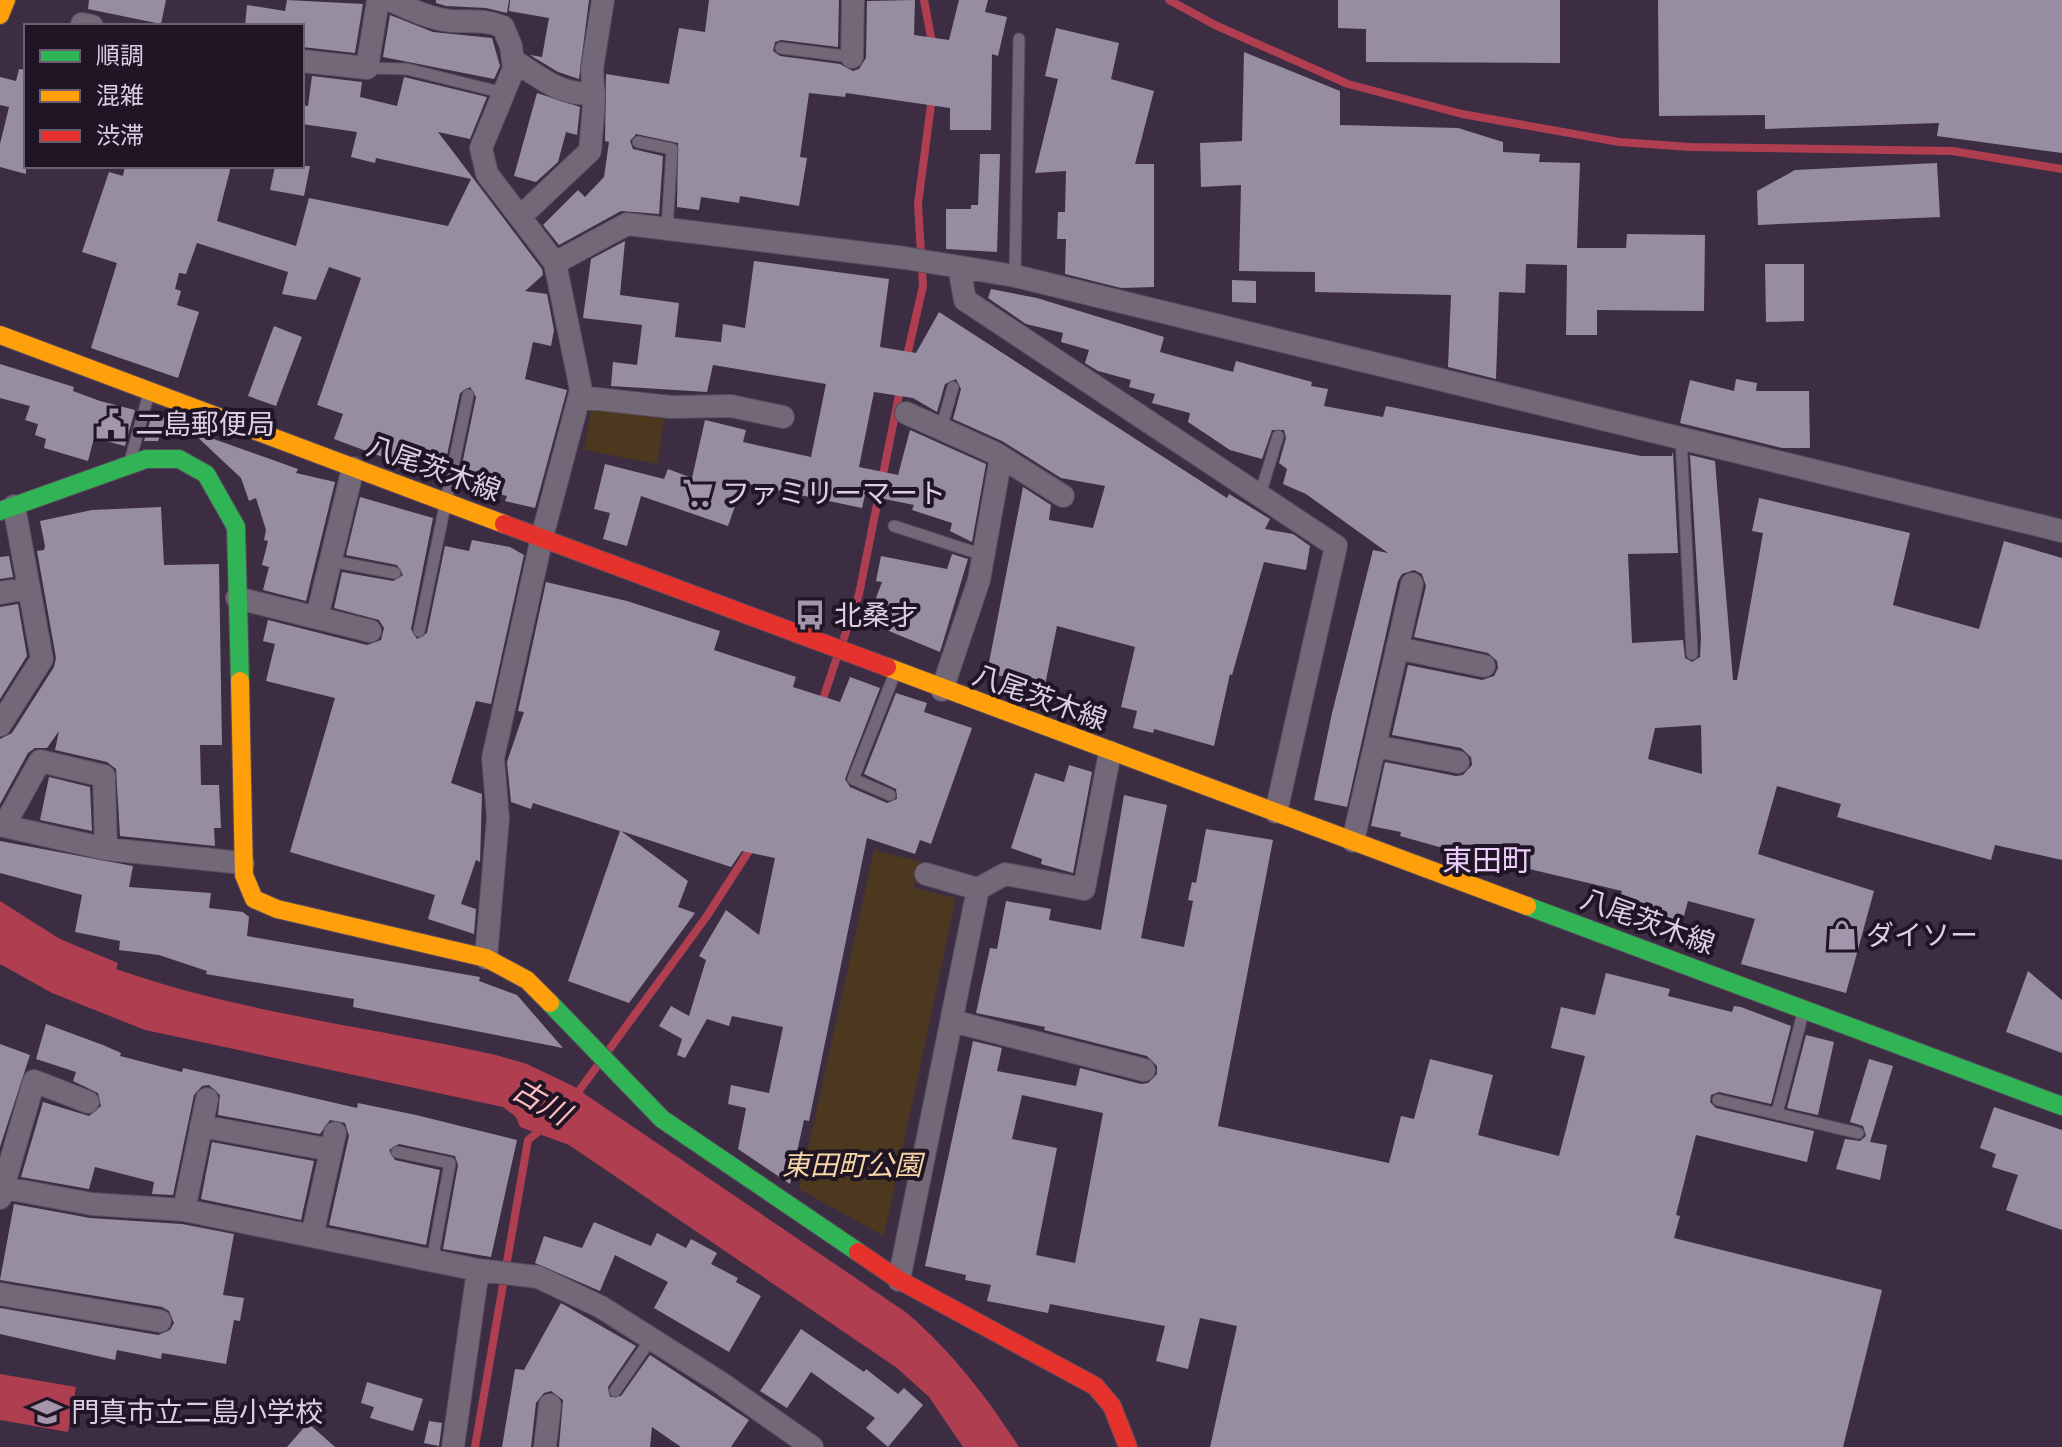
<svg xmlns="http://www.w3.org/2000/svg" width="2062" height="1447" font-family="Georgia,'Noto Sans JP',serif">
<style>
.green{fill:#4c381f}
.water{fill:#b03e51}
.lines{fill:none;stroke-linecap:round;stroke-linejoin:round}
.stream{stroke:#b03e51;stroke-width:8}
.building{fill:#968da0;fill-rule:evenodd}
.lane-casing{stroke:#574a5d;stroke-width:13}
.street-casing{stroke:#574a5d;stroke-width:24}
.fast-casing{stroke:#574a5d;stroke-width:20}
.slow-casing{stroke:#574a5d;stroke-width:20}
.jam-casing{stroke:#574a5d;stroke-width:20}
.lane{stroke:#726877;stroke-width:11}
.street{stroke:#726877;stroke-width:22}
.fast{stroke:#30b455;stroke-width:18}
.slow{stroke:#ff9f0a;stroke-width:18}
.jam{stroke:#e5322d;stroke-width:18}
.labels{text-anchor:middle;stroke-width:8;stroke-linejoin:round;paint-order:stroke}
.poi-label{font-size:28px;fill:#ddcde4;stroke:#201525;text-anchor:start}
.street-label{font-size:28px;fill:#ddcde4;stroke:#201525}
.park-label{font-size:28px;font-style:italic;fill:#f8d5a4;stroke:#201525}
.neighbourhood-label{font-size:30px;fill:#edcdfb;stroke:#201525}
.water-label{font-size:30px;font-style:italic;fill:#fdbdc0;stroke:#201525}
</style>
<rect width="100%" height="100%" fill="#3c2d43"/>
<path class="green" d="M592 403 665 416 657 464 584 450Z
M874 850 921 862 914 888 956 898 884 1236 799 1189Z"/>
<path class="water" d="M0 901 60 939 118 963 116 969C238 1012 370 1027 496 1055L527 1064 573 1086 907 1313C952 1352 987 1397 1019 1447H963L929 1397 897 1368 569 1145 520 1127 516 1117 503 1107 145 1030 52 993 0 964Z
M0 1374 76 1387 68 1432 0 1420Z"/>
<g class="lines">
<path class="stream" d="M924 0 933 48
M1169 0 1215 25 1348 84 1462 114 1619 142 1690 147 1952 151 2062 169
M906 360 923 286 918 204 932 97
M843 641 859 594 901 385
M821 705 837 657
M573 1099 707 916 752 846
M475 1447 528 1140 543 1128"/>
</g>
<path class="building" d="M89 0H166L161 24 88 9Z
M287 0 363 4 355 53 302 47V26H245L247 5 285 11Z
M436 0H509L507 13 486 8 446 6 436 3Z
M510 0H589L579 79 558 72 530 55 542 57 549 18 509 11Z
M709 0H839L838 47 781 40 775 42 773 51 780 56 840 64 853 71 859 69 866 58 867 1 915 0 914 35 949 40 959 0H988L985 12 1007 17 998 56 992 54 991 130H950V108L846 93 845 97 809 93 800 157 807 158 799 206 740 196 739 203 701 197 699 210 677 207 678 143 636 134 630 141 633 149 663 156 659 214 621 211 559 245 543 225 578 190 585 197 604 177 609 142 605 141 606 74 669 84 679 28 705 32Z
M1338 0H1560V63L1366 62V29L1338 28Z
M1658 0H2062V153L1937 136 1939 123 1765 129V115L1659 116Z
M390 15 433 32 492 38 500 66 494 79 383 57Z
M1056 28 1119 43 1111 79 1154 91 1135 164H1154V287L1121 288 1065 274 1066 239H1057L1058 212H1065L1066 171 1035 173 1058 79 1045 76Z
M1244 52 1340 91V125L1458 128 1503 142V152L1540 154 1539 162 1580 163 1577 248H1626L1627 234 1705 235 1704 311 1597 310V335H1566L1567 265 1526 264 1525 293 1499 292 1496 379 1448 367 1451 295 1315 292V272L1239 271 1241 185 1201 187 1200 143 1242 141Z
M19 69 26 70V174L0 167V144L9 107 0 105V77L16 81Z
M312 76 362 82 360 97 397 106 404 77 487 97 470 139 438 132 542 269 543 275 525 291 547 294 554 330 551 346 533 342 525 379 567 390 535 508 505 501 507 496 458 484 476 397 470 387 460 393 442 479 334 439 343 414 317 405 361 278 329 267 316 300 282 294 288 272 197 243 186 274 179 273 175 289 181 291 177 305 199 312 178 378 91 348 117 263 82 252 109 172 123 176 125 166H231L217 221 296 246 309 198 448 226 471 179 376 158 375 163 351 157 357 132 302 124V105L308 106Z
M537 93 580 107 577 135 566 132 558 162 536 182 514 176Z
M980 154H1000L997 252 946 249V209H971V205H978Z
M1937 163 1940 217 1758 225 1757 191 1795 170Z
M275 166H310L304 196 270 190Z
M625 241 620 295 679 303 675 337 721 342 723 324 745 328 754 261 889 279 880 347 916 353 939 312 1227 498 1229 494 1270 519 1265 529 1293 534 1310 546 1306 570 1264 562 1232 675 1230 674 1214 746 1154 729 1153 733 1133 728 1137 711 1121 707 1135 647 1057 626 1045 685 987 673 1023 487 1051 505 1049 520 1093 528 1105 486 1061 478 1002 441 953 419 961 389 956 379 945 384 937 412 913 398 874 392 859 467 898 475 910 430 986 464 972 542 950 531 952 523 912 510 914 505 865 495 862 508 743 483 728 526 641 496 627 546 603 539 610 513 594 509 605 464 664 479 668 469 692 478 705 420 746 430 743 442 811 457 826 384 713 365 707 392 611 386 613 362 637 365 642 325 583 318 591 259Z
M1765 264H1804V321L1766 322Z
M1232 280 1256 281V303L1232 302Z
M991 289 1037 298 1164 337 1160 352 1233 372 1236 361 1312 382 1311 386 1328 389 1324 406 1383 417 1386 406 1641 456H1672L1673 451 1678 553 1628 554 1632 643 1683 640 1685 658 1692 662 1700 657 1701 638 1690 455 1715 461 1733 680H1737L1763 533 1752 531 1759 498 1910 533 1893 605 1979 629 2004 541 2062 558V860L1995 845 1991 860 1837 817 1841 804 1777 786 1758 854 1874 891 1846 993 1741 964 1755 919 1688 901 1680 930 1616 913 1622 891 1450 850 1400 836 1401 832 1371 826 1385 762 1456 776 1463 775 1472 765 1471 757 1461 748 1392 735 1408 665 1482 680 1494 676 1498 668 1497 661 1488 653 1414 637 1426 586 1422 574 1414 570 1402 574 1398 581 1347 807 1314 800 1332 713 1373 550 1388 553 1306 494 1283 484 1287 469 1279 463 1286 438 1284 430H1272L1262 459 1230 450 1188 422 1190 413 1152 403 1155 394 1129 387 1131 380 1098 371 1085 363 1089 350 1061 342 1063 333 1026 324 988 298ZM1701 725 1702 774 1648 759 1655 728Z
M274 326 302 337 276 406 248 396Z
M0 364 74 387 73 391 100 401 135 410 125 446 94 438 88 461 44 448 46 439 35 435 38 424 25 420 30 406 0 398Z
M1736 379 1757 383 1756 391H1809L1810 448H1782L1680 423 1690 380 1734 391Z
M152 415 166 418 158 441H144Z
M191 431 298 469 296 473 335 482 306 601 263 590 269 567 262 565 268 541 264 540 266 530 256 498 249 501 241 478Z
M360 497 433 518 411 629 417 639 427 633 445 546 469 551 472 540 510 547 524 555 491 704 476 701 451 783 482 794 480 862 476 860 461 904 476 909 474 934 428 919 435 895 290 852 335 698 266 681 275 644 263 641 268 620 367 645 381 640 384 628 379 620 334 608 342 572 393 581 403 575 397 565 346 555Z
M161 507 164 565 219 564 222 745H200L201 785H219L221 828H214L215 846 120 836 116 769 107 762 55 750 59 731 47 748H35L28 753 0 804V739L12 733 54 667 56 658 37 551 44 550 45 546 40 521 92 510Z
M952 554 968 559 940 652 867 622 882 582 876 581 881 556 947 569Z
M9 556 13 577 0 579V557Z
M546 582 627 601 720 631 714 650 796 677 793 687 840 702 850 677 880 688 845 779 850 787 887 803 897 799 896 789 864 774 896 693 927 703 924 712 972 728 931 844 920 840 915 854 867 838 809 1121 804 1120 790 1184 738 1149 746 1108 728 1104 731 1085 769 1093 783 1027 732 1016 729 1026 707 1019 685 1058 677 1055 682 1039 659 1026 671 1006 689 1016 706 960 699 956 726 910 759 935 775 858 742 851 731 867 621 831 688 881 678 907 695 913 629 1003 568 981 620 831 533 803 531 809 511 802 507 762 524 712 518 711Z
M18 604 27 656 0 699V607Z
M1069 765 1092 772 1073 873 1041 864 1042 859 1011 848 1035 773 1064 782Z
M49 777 90 787 92 831 40 820Z
M1124 795 1167 805 1141 938 1184 947 1193 901 1188 900 1192 882 1196 883 1206 829 1273 840 1218 1126 1389 1163 1401 1116 1414 1119 1430 1059 1493 1075 1478 1135 1559 1156 1585 1056 1551 1048 1561 1007 1595 1015 1606 973 1670 989 1668 996 1732 1012 1734 1006 1741 1007 1791 1026 1771 1104 1719 1092 1711 1095 1710 1102 1716 1108 1814 1131 1807 1162 1696 1135 1676 1215 1680 1216 1674 1238 1882 1290 1843 1447H1210L1237 1326 1200 1318 1188 1369 1156 1361 1165 1326 1050 1304 1048 1313 987 1301 991 1285 965 1280 966 1275 925 1266 973 1041 1002 1048 997 1071 1076 1086 1080 1068 1141 1084 1148 1083 1157 1074V1066L1147 1056 1044 1030 1045 1027 976 1013 990 948 997 949 1006 901 1051 909 1049 920 1101 930ZM1022 1095 1103 1113 1075 1263 1036 1255 1057 1148 1012 1139Z
M0 841 133 866 129 887 211 893 209 908 243 912 249 917 247 936 480 977 479 981 517 995 563 1048 353 1007 354 999 206 974 207 971 159 955 119 950 120 941 75 932 82 895 0 873Z
M2028 971 2062 1000V1053L2006 1032Z
M46 1024 103 1045 121 1053 120 1056 182 1072 183 1068 357 1108 358 1103 416 1115 517 1140 491 1257 443 1249 458 1165 455 1156 399 1144 389 1150 395 1160 440 1170 426 1245 329 1225 349 1136 345 1123 330 1120 320 1134 218 1115 220 1095 209 1085 202 1086 194 1095 173 1195 152 1194 154 1182 95 1167 89 1189 21 1177 43 1102 89 1116 101 1106 98 1093 73 1081 76 1072 36 1059Z
M1806 1035 1834 1042 1818 1115 1787 1108Z
M0 1044 30 1055 0 1147Z
M1869 1059 1893 1066 1870 1142 1887 1145 1880 1180 1836 1169 1845 1139 1860 1141 1866 1136 1863 1126 1850 1122Z
M1994 1107 2062 1130V1230L2006 1210 2018 1175 1992 1167 1996 1154 1980 1148Z
M212 1142 314 1161 301 1220 201 1199Z
M14 1204 90 1218 182 1224 234 1234 223 1295 244 1298 240 1321 234 1320 226 1364 162 1353 161 1359 117 1350 115 1360 0 1334V1308L158 1335 170 1330 174 1323 169 1311 162 1307 0 1280Z
M594 1222 651 1246 657 1233 686 1248 691 1239 717 1253 711 1264 738 1278 736 1282 761 1296 729 1352 654 1308 668 1282 615 1255 600 1291 535 1263 544 1236 582 1248Z
M561 1303 636 1346 608 1387 610 1397 621 1396 650 1355 749 1420 731 1447H681L652 1427 650 1447H559L563 1400 551 1391 544 1393 536 1403 531 1447H502L515 1369 524 1370Z
M801 1329 864 1372 866 1369 898 1394 904 1388 923 1405 888 1447 866 1428 875 1418 811 1372 787 1408 760 1391Z
M367 1382 423 1399 413 1431 370 1418 374 1407 361 1403Z
M429 1421 442 1423 439 1446 424 1443Z
M308 1423 335 1447H287Z"/>
<g class="lines">
<g class="lane-casing">
<path id="lane" d="M781 48 852 57
M367 68 407 69 504 93
M638 142 672 149 667 229
M1015 276 1019 39
M941 429 953 387
M1681 438 1692 654
M130 461 149 393
M1260 495 1278 436
M894 526 983 555
M331 561 395 573
M419 631 468 395
M890 795 853 779 895 673
M1718 1100 1858 1133
M1777 1113 1803 1013
M397 1152 450 1163 432 1261
M615 1391 651 1339"/>
</g>
<g class="street-casing">
<path id="street" d="M390 0C410 9 430 19 452 21 472 22 484 19 503 27L511 46 514 68 481 148 487 174 555 263 581 390 542 537 493 758 498 818 486 958
M82 24 92 26
M852 57 853 0
M513 60C539 77 562 97 594 93
M302 61 367 68 378 0
M520 217 590 151 594 103 592 69 603 0
M555 263 627 224 905 258 1015 276 2062 531
M959 267 965 300 1336 546 1276 812
M579 397 671 407 731 406 783 417
M906 413 995 453 1063 496
M0 593 29 588
M237 598 370 631
M317 617 353 468
M1397 648 1484 666
M942 690 979 580 1001 457
M0 725 42 659 14 506
M1375 746 1458 762
M1353 841 1412 584
M106 849 104 776 40 761 4 826 106 849 243 863
M978 889 1005 874 1084 889 1110 752
M952 1021 1144 1070
M201 1126 331 1150
M0 1187 92 1204 184 1210 478 1270 538 1277 601 1307 721 1383 812 1447
M0 1198 34 1081 88 1102
M184 1210 207 1099
M312 1236 335 1133
M899 1280 978 889 926 874
M0 1294 160 1321
M453 1447 478 1270
M545 1447 550 1405"/>
</g>
<g class="fast-casing">
<path id="fast" d="M0 511 146 459H179L206 474 236 527 240 681
M1527 906 2062 1106
M550 1003 662 1119 858 1252"/>
</g>
<g class="slow-casing">
<path id="slow" d="M0 15 6 0
M0 335 504 524
M887 667 1527 906
M240 681 244 875 254 899 277 909 486 958 527 980 550 1003"/>
</g>
<g class="jam-casing">
<path id="jam" d="M504 524 887 667
M858 1252 899 1280 1095 1386 1112 1406 1128 1447"/>
</g>
<use href="#lane" class="lane"/>
<use href="#street" class="street"/>
<use href="#fast" class="fast"/>
<use href="#slow" class="slow"/>
<use href="#jam" class="jam"/>
</g>
<defs>
<g id="civic-bare" transform="scale(2.4)"><path d="M-.6-6.5H3V-4.5H.6V-3L4-1V1h2V6H-6V1h2V-1L-.6-3ZM-1.2 2.5V6h2.4V2.5Z" fill="#a595ac" stroke="#201525" stroke-width="2.5" paint-order="stroke"/></g>
<g id="supermarket-bare" transform="scale(2.4)"><path d="M-6-5.5h2.5l.6 2H6L4.5 2H-2.5L-4.4-4H-6ZM-1.5 3.2a1.3 1.3 0 1 0 .1 0ZM3 3.2a1.3 1.3 0 1 0 .1 0Z" fill="#a595ac" stroke="#201525" stroke-width="2.5" paint-order="stroke"/></g>
<g id="bus-bare" transform="scale(2.4)"><path d="M-5-6H5V4H4V6H2V4H-2V6H-4V4H-5ZM-3.5-4V0h7V-4ZM-3.5 1.2v1.5H-2V1.2ZM2 1.2v1.5H3.5V1.2Z" fill="#a595ac" stroke="#201525" stroke-width="2.5" paint-order="stroke"/></g>
<g id="shop-bare" transform="scale(2.4)"><path d="M-5-2.5h2.3a2.7 3.5 0 0 1 5.4 0H5L5.5 6h-11ZM-1.5-2.5h3a1.5 2.3 0 0 0-3 0Z" fill="#a595ac" stroke="#201525" stroke-width="2.5" paint-order="stroke"/></g>
<g id="school-bare" transform="scale(2.4)"><path d="M0-5L7-2L0 1L-7-2ZM-4 1L0 2.5L4 1V4Q0 6-4 4Z" fill="#a595ac" stroke="#201525" stroke-width="2.5" paint-order="stroke"/></g>
</defs>
<g fill-rule="evenodd">
<use href="#civic-bare" x="111" y="424"/>
<use href="#supermarket-bare" x="698" y="493"/>
<use href="#bus-bare" x="810" y="615"/>
<use href="#shop-bare" x="1842" y="935"/>
<use href="#school-bare" x="47" y="1412"/>
</g>
<g class="labels">
<g class="poi-label">
<text x="135" y="434">二島郵便局</text>
<text x="722" y="503">ファミリーマート</text>
<text x="834" y="625">北桑才</text>
<text x="1866" y="945">ダイソー</text>
<text x="71" y="1422">門真市立二島小学校</text>
</g>
<g class="street-label">
<text transform="translate(434 468) rotate(20)" y="10">八尾茨木線</text>
<text transform="translate(1040 697) rotate(20)" y="10">八尾茨木線</text>
<text transform="translate(1648 921) rotate(20)" y="10">八尾茨木線</text>
</g>
<g class="park-label">
<text x="852" y="1175">東田町公園</text>
</g>
<g class="neighbourhood-label">
<text x="1487" y="871">東田町</text>
</g>
<g class="water-label">
<text transform="translate(541 1102) rotate(30)" y="10">古川</text>
</g>
</g>
<rect x="24" y="24" width="280" height="144" fill="#201525" stroke="#6c5f71" stroke-width="2"/>
<rect x="40" y="50" width="40" height="12" fill="#30b455" stroke="#6c5f71" stroke-width="2"/>
<text x="96" y="64" font-size="24" fill="#ddcde4">順調</text>
<rect x="40" y="90" width="40" height="12" fill="#ff9f0a" stroke="#6c5f71" stroke-width="2"/>
<text x="96" y="104" font-size="24" fill="#ddcde4">混雑</text>
<rect x="40" y="130" width="40" height="12" fill="#e5322d" stroke="#6c5f71" stroke-width="2"/>
<text x="96" y="144" font-size="24" fill="#ddcde4">渋滞</text>
</svg>
